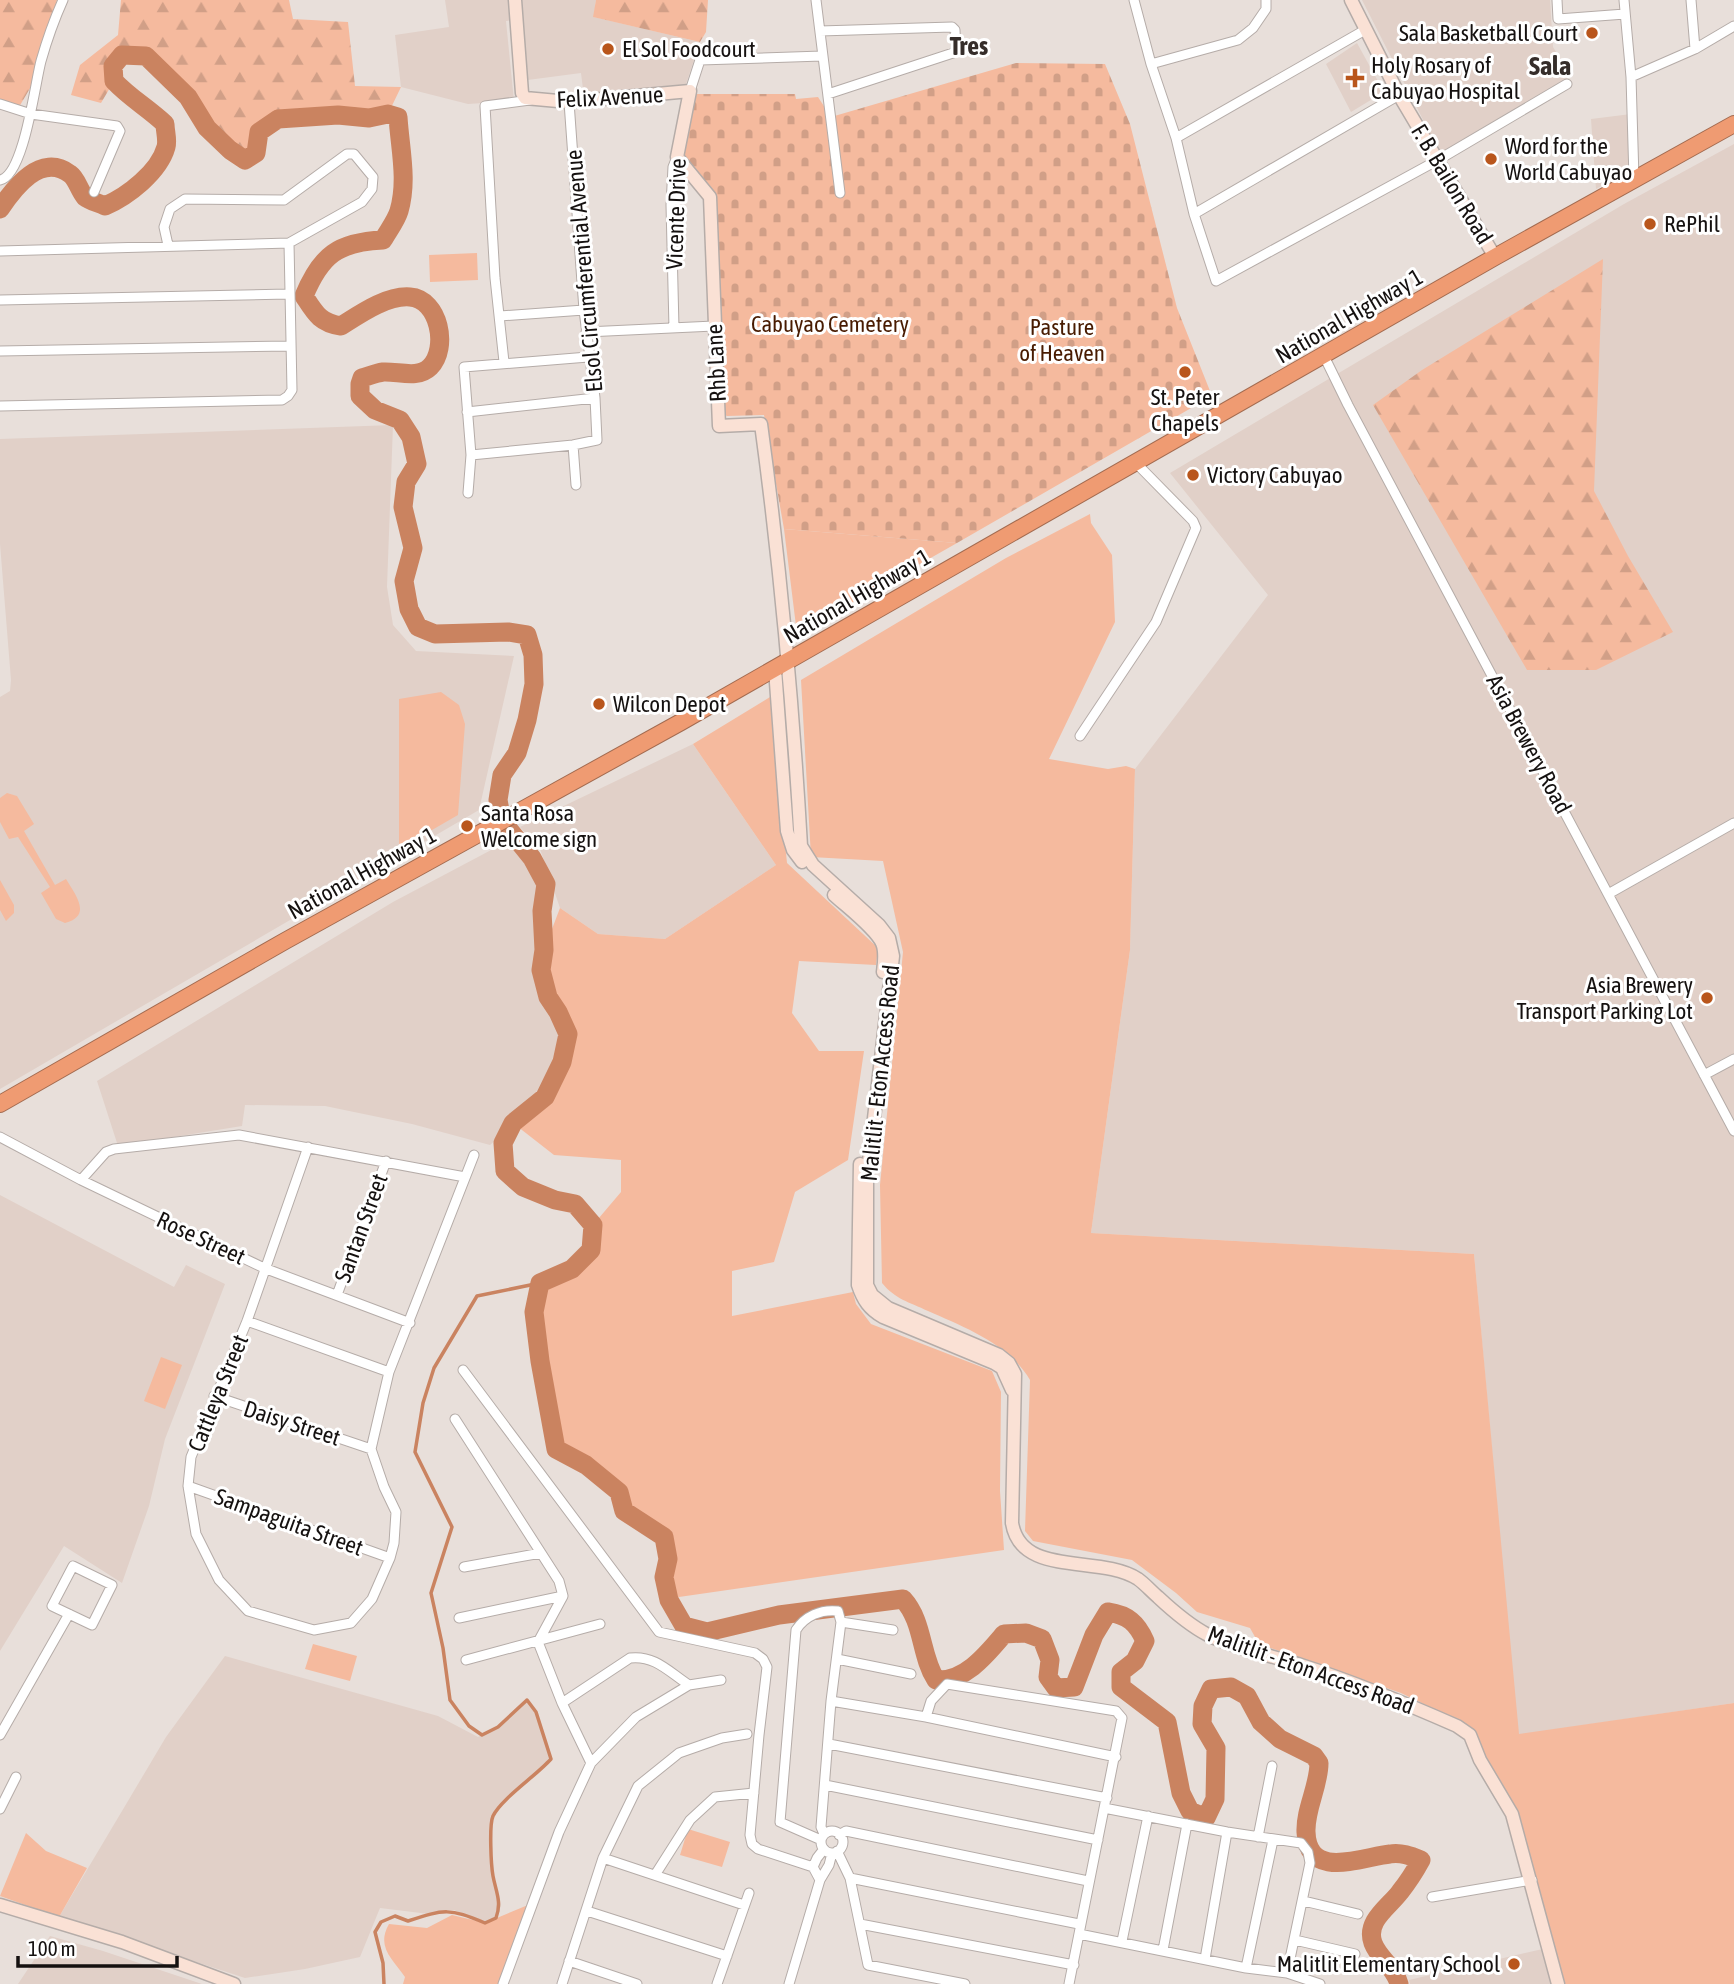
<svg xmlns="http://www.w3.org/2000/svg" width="1734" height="1984" font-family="'Asap Condensed',sans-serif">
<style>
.built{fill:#e1d0c8}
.grass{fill:#f5ba9e}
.forest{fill:url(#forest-firs)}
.cemetery{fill:url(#cemetery-stones)}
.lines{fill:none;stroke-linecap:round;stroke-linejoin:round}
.stream{stroke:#ca8360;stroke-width:3.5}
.river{stroke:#ca8360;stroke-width:19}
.street-casing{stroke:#b5aca8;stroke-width:11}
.secondary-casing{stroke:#b5aca8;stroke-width:15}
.highway-casing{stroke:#a36b50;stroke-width:18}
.street{stroke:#fff;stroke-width:9}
.secondary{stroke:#fae1d5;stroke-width:12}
.highway{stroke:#ef9b72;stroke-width:16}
.poi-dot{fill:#b9561c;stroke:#fff;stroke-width:2.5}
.labels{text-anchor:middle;stroke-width:6;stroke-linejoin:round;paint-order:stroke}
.poi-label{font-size:23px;fill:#151110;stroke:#fff;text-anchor:start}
.street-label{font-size:23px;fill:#151110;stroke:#fff}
.park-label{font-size:23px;fill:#481b01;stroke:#fff}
.quarter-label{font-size:26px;font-weight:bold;fill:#352d2a;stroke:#fff}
</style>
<defs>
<pattern id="forest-firs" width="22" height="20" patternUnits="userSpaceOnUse" patternTransform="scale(1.75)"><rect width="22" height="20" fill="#f5ba9e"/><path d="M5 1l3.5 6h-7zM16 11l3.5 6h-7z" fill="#d19f87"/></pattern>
<pattern id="cemetery-stones" width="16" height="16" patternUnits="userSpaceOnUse" patternTransform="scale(1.75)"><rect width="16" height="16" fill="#f5ba9e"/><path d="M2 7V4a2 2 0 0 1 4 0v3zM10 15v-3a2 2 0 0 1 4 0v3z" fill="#d19f87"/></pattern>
</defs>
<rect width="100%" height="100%" fill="#e8dfda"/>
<path class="built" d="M445 0H596L594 17 700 42 684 90 584 97 581 73 520 81 515 20 506 21 514 101 468 104 401 87 395 35 449 27Z
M1362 0H1550L1553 47 1571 76 1440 153Z
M1357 43 1384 92 1351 112 1326 64Z
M1631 114 1637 167 1596 189 1591 119Z
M1734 144V1703L1518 1735 1474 1254 1091 1233 1130 950 1135 769 1268 595 1170 473 1624 204Z
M393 425 387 587 393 625 416 651 514 656 479 810 0 1089V697L10 691 11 680 0 544V439Z
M693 744 776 865 665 939 598 934 560 908 540 849 520 827Z
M514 838 532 858 546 884 542 911 544 950 541 970 548 997 558 1012 568 1034 562 1062 545 1097 490 1145 412 1124 325 1106 245 1105 242 1126 118 1146 97 1081 393 902Z
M0 1195 174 1287 186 1265 225 1284 165 1439 149 1506 122 1583 64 1546 0 1651Z
M225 1656 438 1716 478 1737 498 1727 527 1700 536 1712 551 1759 503 1802 492 1818 493 1875 501 1906 496 1918 485 1923 454 1910 429 1914 380 1908 360 1957 305 1969 245 1978 59 1917 166 1737Z
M50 1936 103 1951 202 1984H18Z
M1547 1948 1555 1984H1410L1409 1980Z"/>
<path class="grass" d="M477 253 478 280 430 282 429 255Z
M1090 514 1091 523 1112 555 1115 622 1049 759 1108 769 1126 766 1135 769 1130 950 1091 1233 1474 1254 1519 1734 1734 1703V1984H1560L1530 1861 1461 1722 1401 1693 1259 1644 1250 1628 1197 1612 1176 1593 1132 1560 1033 1541 1025 1531 1030 1380C1009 1344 964 1327 928 1311 909 1302 895 1299 882 1283L880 1185 903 952 883 861 811 857 801 680 1006 558Z
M784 529 957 543 797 634Z
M441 692 459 705 465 724 458 815 399 849V699Z
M770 697 787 863 878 948 876 965 799 961 792 1013 819 1051H864L848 1160 795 1192 774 1262 732 1271V1316L853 1292 856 1304 871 1324 992 1371 1001 1392 1000 1491 1004 1550 672 1598 664 1577 668 1559 664 1537 624 1511 619 1492 586 1465 556 1449 540 1361 534 1312 540 1283 572 1269 591 1250 593 1225 621 1192V1160L554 1155 513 1123 545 1097 562 1062 568 1034 558 1012 548 997 541 970 544 950 560 908 598 934 665 939 776 865 693 744Z
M7 793 17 796 34 824 24 831 55 885 66 879C75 894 93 916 65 923L56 919 41 893 50 887 18 837 9 839 0 822V798Z
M0 880 14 905V913L6 921 0 910Z
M161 1357 182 1365 165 1409 144 1401Z
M313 1644 357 1656 350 1681 305 1669Z
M688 1829 730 1842 722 1867 680 1855Z
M26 1833 46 1851 87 1868 59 1917 0 1896Z
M528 1905 500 1984H403L405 1977C392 1958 376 1947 389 1924L427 1928 452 1915 485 1923Z"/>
<path class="forest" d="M0 0H57L32 85 19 107 0 102Z
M121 0H289L293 19 348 22 355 86 401 87 388 114 369 118 338 115 278 119 259 131 256 153 245 160 230 150 207 128 188 97 146 56 122 55 113 66 114 81 101 103 71 95 80 65 118 35Z
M596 0H708L706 32 700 42 593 17Z
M1603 259 1594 491 1628 556 1673 632 1596 670H1527L1373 405 1422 370Z"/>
<path class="cemetery" d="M1016 63 1105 64 1130 124 1177 308 1212 396 957 543 784 529 764 415 727 416 723 414 714 191 683 156 694 94H795L796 99 818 97 831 117Z"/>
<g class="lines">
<path class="stream" d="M384 1984 383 1963 375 1932 381 1922 395 1916 408 1921C445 1909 449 1908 485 1923L496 1918C502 1902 496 1892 493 1876 491 1865 489 1825 493 1816 501 1799 537 1775 551 1759L536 1712 527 1700 498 1727 482 1735 469 1726 450 1700 443 1648 431 1593 452 1527 415 1452 423 1403 434 1368 477 1296 540 1283"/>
<path class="river" d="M0 209C14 188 41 152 70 174 77 179 79 190 85 197 90 201 99 203 105 206 128 196 159 172 166 147 168 140 165 131 165 124 148 108 130 98 114 81L113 66 122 55 146 56 188 97 207 128 230 150 245 160 256 153 259 132 278 119 338 115 369 118 388 114 398 117C400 149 408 180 399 211 396 221 388 231 383 240 338 242 321 255 304 296 315 313 320 323 341 326 360 314 387 295 410 297 439 299 449 348 430 367 418 379 398 371 383 372 376 373 369 376 362 378L360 384V396L375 410 400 420 411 437 417 464 406 482 403 507 413 548 404 581 409 609 418 627 435 634 508 632 527 635 533 655 534 684 527 720 517 753 502 775 498 800 502 821 532 858 546 884 542 911 544 950 541 970 548 997 558 1012 568 1034 562 1062 545 1097 513 1123 503 1143 505 1171 523 1187 555 1200 575 1204 593 1225 591 1250 572 1269 540 1283 534 1312 540 1361 556 1449 586 1465 619 1492 624 1511 664 1537 668 1559 664 1577 669 1600 684 1626 707 1632 779 1615 903 1599C924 1622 920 1655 936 1680 965 1682 987 1654 1004 1634L1026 1633 1042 1639 1050 1660 1048 1677 1056 1688 1074 1687 1094 1635 1108 1612C1128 1615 1137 1623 1145 1641L1135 1661 1121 1672V1687L1167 1722 1181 1793 1190 1811 1206 1818 1215 1799 1216 1748 1202 1724 1203 1706 1211 1689 1231 1687 1247 1696 1261 1722 1280 1739 1314 1756 1319 1763C1319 1786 1305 1809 1306 1832 1308 1881 1362 1857 1390 1854 1401 1852 1411 1856 1421 1860 1415 1871 1408 1882 1400 1892 1389 1907 1365 1921 1373 1943 1379 1959 1395 1967 1399 1984"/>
<g class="street-casing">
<path id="street" d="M816 0 840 193
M1134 0 1151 64 1176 138 1194 214 1216 281 1438 160 1567 84
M1557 0 1558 19 1625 14
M1624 0 1631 77 1634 179
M1691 0 1695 49
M820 31 952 27 955 30 956 50 953 53 828 94
M1151 64 1238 40 1253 28 1266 9V0
M1631 77 1695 49 1734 26
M690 91 700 60 822 56
M0 104 31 114 117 126 120 131 94 192
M1176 138 1365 30
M0 180C24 176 35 83 41 61 47 40 54 20 63 0
M1194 214 1399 95
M168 245 164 227 170 209 185 199 284 200 347 154H354L373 177 372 189 362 202 289 243
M0 251 289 243 292 390 288 396 282 400 0 406
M0 300 288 294
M500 316 584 310
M674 328 671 205 673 167 677 157
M586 332 714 326
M0 351 290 346
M1324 356 1348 405 1734 1131
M504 362 495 278 485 106 530 100
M467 412 595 398
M573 445 576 485
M471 455 573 445 597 440 595 398 584 310 569 102
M468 493 471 455 464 367 588 357
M1080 736 1156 622 1196 528 1193 521 1136 463
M1610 893 1734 823
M1704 1075 1734 1059
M0 1137 81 1180 264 1268 410 1323
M308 1147 247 1321 191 1457 188 1486 196 1534 219 1580 248 1611 314 1630 351 1623 372 1599 390 1558 394 1543 396 1512 384 1487 371 1449 389 1372 474 1155
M81 1180 106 1152 114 1149 239 1135 465 1177
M337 1295 386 1161
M247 1321 389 1372
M463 1370 659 1632 755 1653 763 1659 767 1667 759 1735 750 1835 752 1844 758 1849 813 1867 820 1880 789 1984
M214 1396 371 1449
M455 1419 559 1581 563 1596 538 1642 562 1703 591 1763
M188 1486 390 1558
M73 1566 112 1585 92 1625 52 1606Z
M464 1567 541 1553
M459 1618 563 1596
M841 1622 893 1630
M837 1659 911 1674
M466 1660 600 1624
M831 1701 926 1717 1116 1757
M562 1703 630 1658C655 1655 669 1672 689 1685
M926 1717 931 1701 947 1684 1116 1711 1122 1718 1069 1984
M0 1735 69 1614
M829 1744 1107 1798
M825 1785 1098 1840
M1104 1808 1227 1832 1301 1843 1308 1852 1310 1863 1287 1973
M0 1809 16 1777
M821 1842a11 11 0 1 1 22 0a11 11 0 1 1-22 0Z
M839 1835 846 1831 1088 1881
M1258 1837 1272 1766
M821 1840 780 1822 796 1630C805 1616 821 1609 838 1611L841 1622 831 1701 821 1827 824 1834
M837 1851 850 1878 868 1965 965 1984
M603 1858 744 1905
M813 1867 817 1858 824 1849
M655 1875 690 1820 715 1797 754 1793
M850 1878 1079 1924
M820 1880 829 1865 832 1853
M1432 1897 1532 1880
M1304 1901 1358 1914
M587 1911 727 1956
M860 1924 1074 1965
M1079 1934 1246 1968 1287 1973 1320 1984
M1295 1940 1355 1954
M1122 1941 1148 1816
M1163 1950 1187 1824
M1205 1959 1227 1832
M569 1961 637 1984
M1246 1968 1273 1840
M503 1984 559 1832 591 1763 636 1717 689 1685 721 1680
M562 1984 603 1858 638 1786 679 1753 722 1738 747 1734
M717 1984 749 1893"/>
</g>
<g class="secondary-casing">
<path id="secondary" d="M515 0 522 93 525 98 569 102 690 91 677 157 710 197 719 426 761 424C780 564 793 705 801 846L813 865 879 925 889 938 893 956 867 1178V1285L872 1295 888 1308 999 1355 1009 1363 1015 1374 1012 1523C1021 1578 1099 1554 1138 1579 1145 1584 1151 1591 1158 1597 1174 1612 1189 1625 1208 1635 1236 1649 1274 1656 1304 1666 1357 1683 1407 1704 1457 1726L1470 1735 1480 1760 1512 1814 1558 1984
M1351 0 1399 95 1495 257
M775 669 787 831 793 850 802 862
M834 895C847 907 875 928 882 943 886 952 884 963 883 972
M860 1164 858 1285C863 1300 869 1309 883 1317L994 1363 1002 1368 1012 1390
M0 1905 122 1942 234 1984"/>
</g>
<g class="highway-casing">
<path id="highway" d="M0 1104 285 941 681 722 1495 257 1734 124"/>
</g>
<use href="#street" class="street"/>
<use href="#secondary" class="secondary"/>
<use href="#highway" class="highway"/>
</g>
<g class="poi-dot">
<circle cx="1592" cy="33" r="7"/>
<circle cx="608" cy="49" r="7"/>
<path d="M1351.5 67.5h7v7h7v7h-7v7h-7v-7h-7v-7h7z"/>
<circle cx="1491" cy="159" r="7"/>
<circle cx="1650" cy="224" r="7"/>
<circle cx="1185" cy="372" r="7"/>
<circle cx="1193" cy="475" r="7"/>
<circle cx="599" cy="704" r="7"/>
<circle cx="467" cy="826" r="7"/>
<circle cx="1707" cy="998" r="7"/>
<circle cx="1514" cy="1964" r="7"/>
</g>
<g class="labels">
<g class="poi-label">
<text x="1578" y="41" text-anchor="end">Sala Basketball Court</text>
<text x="622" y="57">El Sol Foodcourt</text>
<text x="1371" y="73">Holy Rosary of<tspan x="1371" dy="26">Cabuyao Hospital</tspan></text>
<text x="1505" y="154">Word for the<tspan x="1505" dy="26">World Cabuyao</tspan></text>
<text x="1664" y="232">RePhil</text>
<text x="1185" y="405" text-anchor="middle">St. Peter<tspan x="1185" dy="26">Chapels</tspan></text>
<text x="1207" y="483">Victory Cabuyao</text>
<text x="613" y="712">Wilcon Depot</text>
<text x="481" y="821">Santa Rosa<tspan x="481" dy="26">Welcome sign</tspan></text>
<text x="1693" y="993" text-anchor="end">Asia Brewery<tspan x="1693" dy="26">Transport Parking Lot</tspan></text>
<text x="1500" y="1972" text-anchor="end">Malitlit Elementary School</text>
</g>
<g class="street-label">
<text transform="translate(610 97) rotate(-3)" y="8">Felix Avenue</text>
<text transform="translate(1452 184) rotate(59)" y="8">F. B. Bailon Road</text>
<text transform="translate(676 214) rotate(-88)" y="8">Vicente Drive</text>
<text transform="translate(584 271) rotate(-95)" y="8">Elsol Circumferential Avenue</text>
<text transform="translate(1349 316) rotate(-30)" y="8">National Highway 1</text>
<text transform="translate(716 363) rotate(-93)" y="8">Rhb Lane</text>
<text transform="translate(857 596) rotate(-30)" y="8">National Highway 1</text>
<text transform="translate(1529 744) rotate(62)" y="8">Asia Brewery Road</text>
<text transform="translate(362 873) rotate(-29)" y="8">National Highway 1</text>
<text transform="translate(880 1073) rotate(-84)" y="8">Malitlit - Eton Access Road</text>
<text transform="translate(361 1228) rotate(-70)" y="8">Santan Street</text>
<text transform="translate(201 1238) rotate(25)" y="8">Rose Street</text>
<text transform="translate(218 1393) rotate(-68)" y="8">Cattleya Street</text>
<text transform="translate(292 1423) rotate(18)" y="8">Daisy Street</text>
<text transform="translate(289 1522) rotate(20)" y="8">Sampaguita Street</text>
<text transform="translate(1311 1670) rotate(20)" y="8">Malitlit - Eton Access Road</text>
</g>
<g class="park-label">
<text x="830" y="332">Cabuyao Cemetery</text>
<text x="1062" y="335">Pasture<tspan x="1062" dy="26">of Heaven</tspan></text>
</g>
<g class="quarter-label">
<text x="969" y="55">Tres</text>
<text x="1550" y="75">Sala</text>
</g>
</g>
<path d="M18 1956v10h159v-10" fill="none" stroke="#151110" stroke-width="3.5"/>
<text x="28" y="1956" font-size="21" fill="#151110" stroke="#ffffff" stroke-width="5" paint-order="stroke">100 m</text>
</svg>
